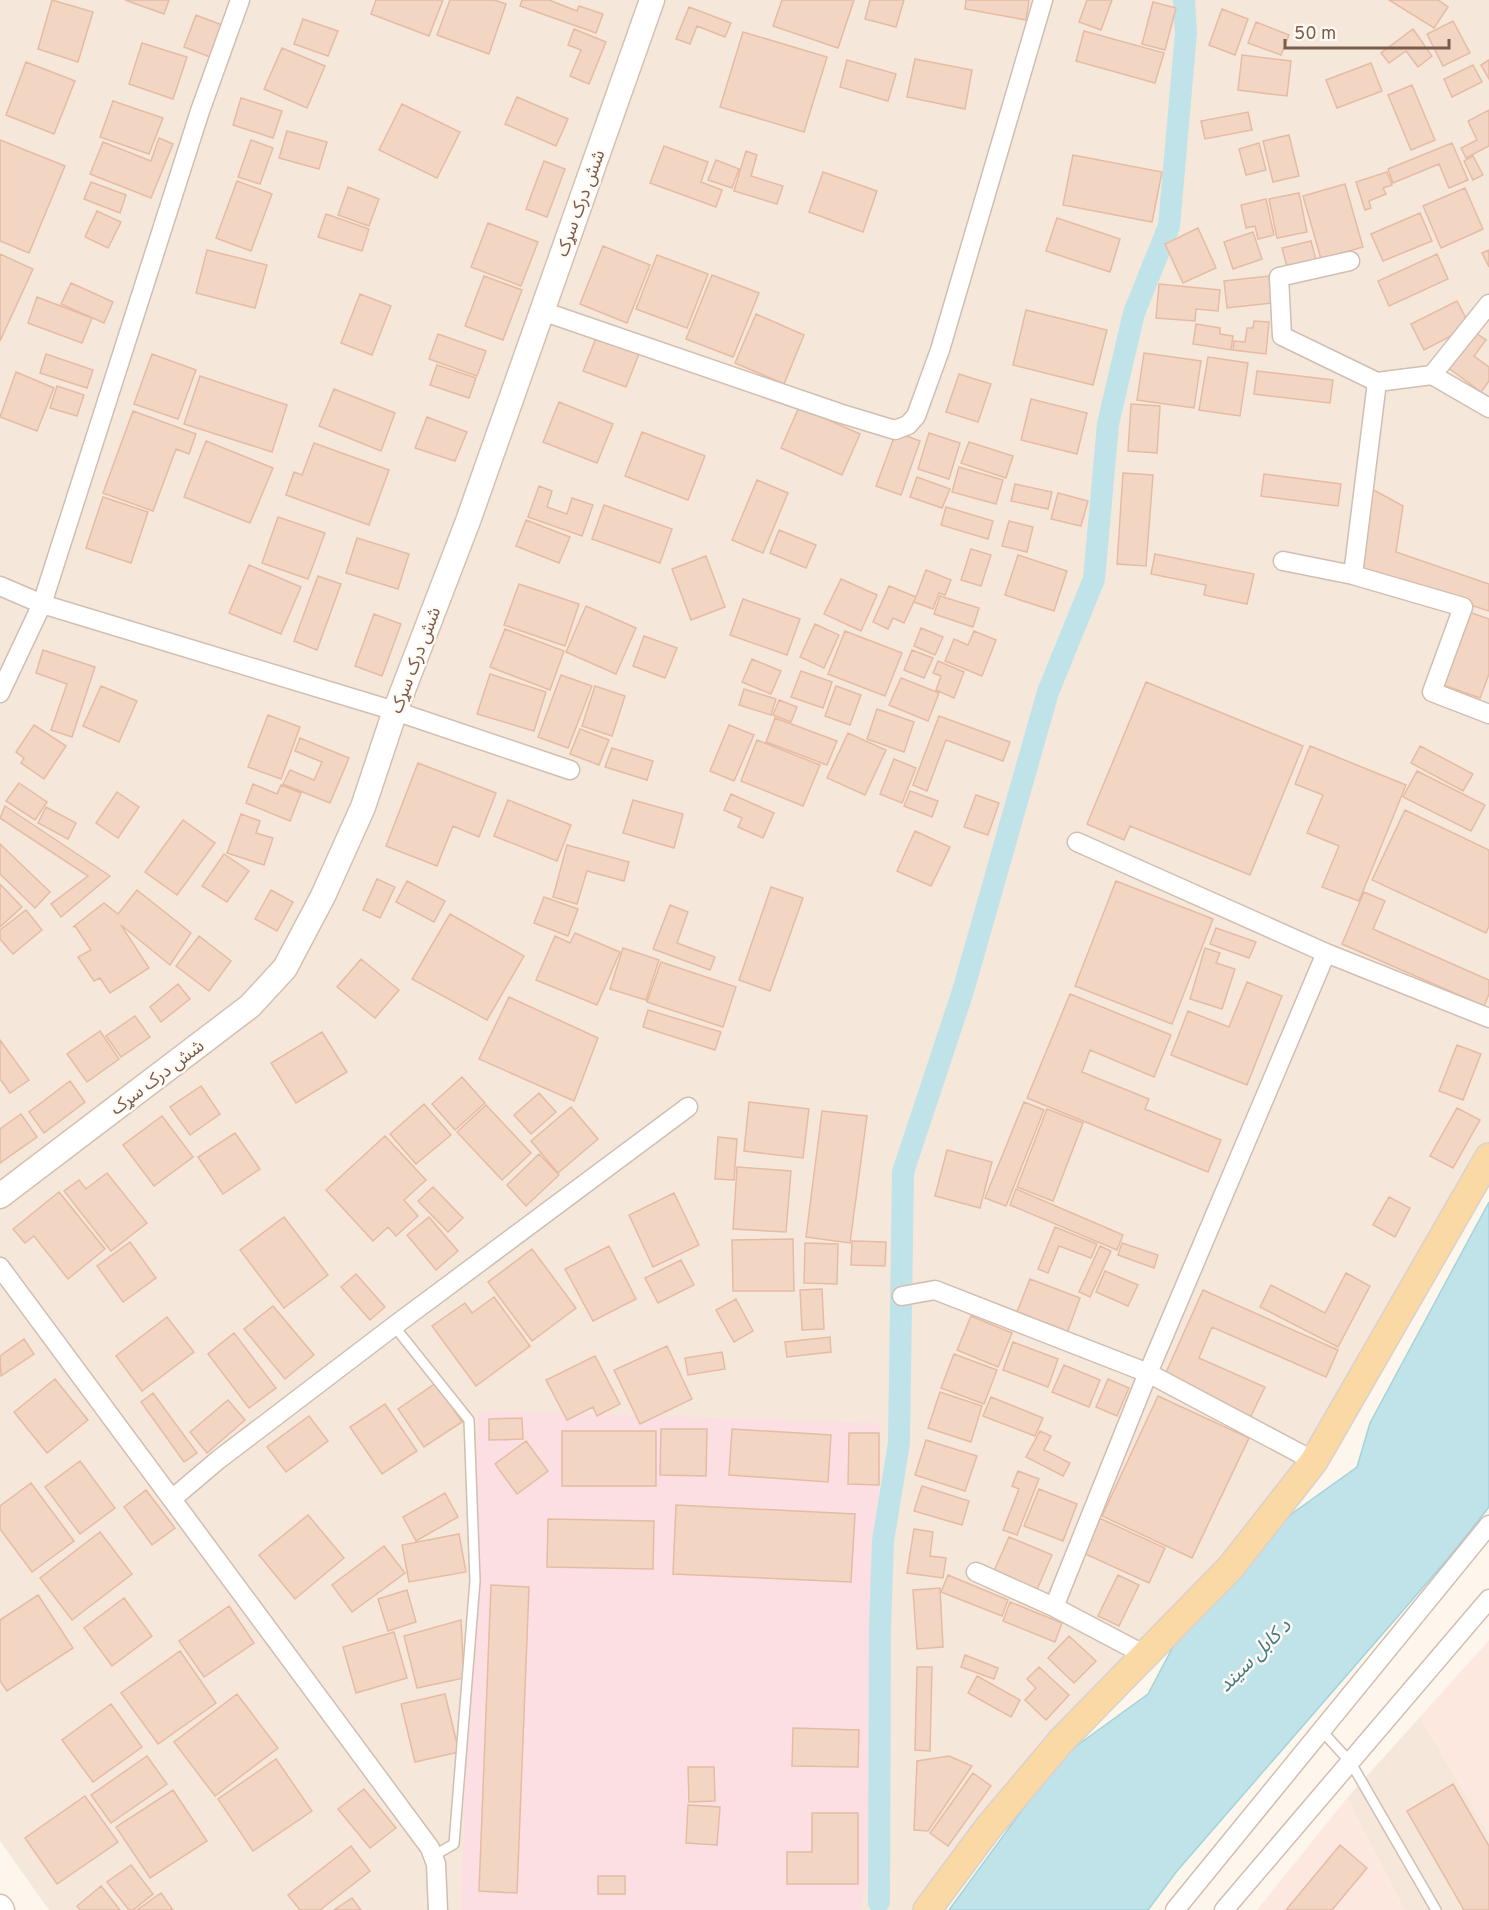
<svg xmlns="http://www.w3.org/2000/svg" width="1489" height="1910" font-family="Overpass,'Noto Sans Arabic',sans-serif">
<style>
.residential{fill:#f5e8da}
.commercial{fill:#fde8e0}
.medical{fill:#fbdfe3}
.water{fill:#bfe3e8;stroke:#a5d3da;stroke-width:1.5}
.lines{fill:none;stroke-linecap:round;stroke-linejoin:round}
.canal{stroke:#bfe3e8;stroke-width:22}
.building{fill:#f3d5c3;stroke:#e6bba3;stroke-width:1.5}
.service-casing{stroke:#d1beb0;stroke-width:12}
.minor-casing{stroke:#d1beb0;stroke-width:21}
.secondary-casing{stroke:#d6c0b0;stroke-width:27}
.primary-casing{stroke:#dad1cd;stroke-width:30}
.service{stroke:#fff;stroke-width:9}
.minor{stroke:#fff;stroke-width:18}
.secondary{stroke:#fff;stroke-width:24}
.primary{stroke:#fbd9a5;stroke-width:27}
.labels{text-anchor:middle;stroke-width:5;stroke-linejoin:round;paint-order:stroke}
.street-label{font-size:18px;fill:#7a5c4d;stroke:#fffaf3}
.water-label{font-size:20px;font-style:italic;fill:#437c86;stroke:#fffaf3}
</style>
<rect width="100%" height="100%" fill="#fdf6ec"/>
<path class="residential" d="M0 0H1489V1157L1314 1461 927 1910H49L0 1841Z
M1420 1717 1489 1834V1910H1404L1347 1798Z"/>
<path class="commercial" d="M1489 1640V1834L1420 1717Z
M1347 1798 1404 1910H1257Z"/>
<path class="medical" d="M478 1411 881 1423 866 1888 860 1910H461Z"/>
<path class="water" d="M1489 1202V1507L1451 1555 1177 1871 1148 1910H949L1061 1757 1148 1694 1175 1643 1290 1515 1357 1467 1370 1423Z"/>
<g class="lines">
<path class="canal" d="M879 1902 880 1629 883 1541 899 1443 903 1172 963 991 1048 692 1094 579 1108 424 1134 313 1169 226 1186 33 1184 0"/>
</g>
<path class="building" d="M52 0 93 12 78 62 38 49Z
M125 0H169L164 14Z
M376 0H443L429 36 371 14Z
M450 0H494L506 4 489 54 437 35Z
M522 0H549L577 11 579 6 603 14 596 33 520 6Z
M782 0H854L838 48 773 26Z
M870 0H904L896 27 865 19Z
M966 0H1029L1026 20 965 9Z
M1087 0H1112L1101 30 1079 22Z
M1389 0H1438L1448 7 1434 28Z
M1153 2 1176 8 1165 50 1142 44Z
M689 7 731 23 725 37 697 26 690 44 676 39Z
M1222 9 1248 19 1235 55 1209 45Z
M196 15 222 25 210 57 184 47Z
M303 19 338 31 328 56 294 44Z
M1453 21 1470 53 1443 66 1427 34Z
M1256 22 1289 35 1281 55 1248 43Z
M574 29 606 42 589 84 570 76 581 50 568 45Z
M1413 29 1432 56 1418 67 1406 51 1389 63 1381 53Z
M1084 31 1164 53 1155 83 1076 61Z
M743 32 827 57 804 132 720 107Z
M142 43 187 57 173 99 129 84Z
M282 48 325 66 307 108 264 89Z
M1242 55 1291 61 1287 96 1238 90Z
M915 59 972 70 965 109 907 97Z
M847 60 896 74 888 101 840 87Z
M1489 60V79L1481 65Z
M26 62 75 81 54 134 6 115Z
M1371 63 1382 91 1337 108 1326 80Z
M1473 65 1482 82 1452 97 1444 79Z
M1412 85 1435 140 1411 150 1388 95Z
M517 97 568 119 556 146 505 124Z
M241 98 282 111 273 138 233 125Z
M113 101 163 118 149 154 100 137Z
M402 104 460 132 437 178 379 150Z
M1489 110V146L1466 158 1461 148 1477 140 1468 121Z
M1248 112 1252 130 1205 139 1201 121Z
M287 131 327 142 319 169 279 158Z
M1289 135 1299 176 1273 182 1263 141Z
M159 138 173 144 151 198 90 174 103 142 151 161Z
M0 140 65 166 29 253 0 241Z
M251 140 273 148 260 184 238 177Z
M1259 143 1266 170 1246 175 1239 149Z
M1452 143 1468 180 1449 188 1439 164 1393 183 1388 169Z
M664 146 708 162 701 182 722 190 716 207 650 183Z
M746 151 757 155 751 176 783 186 777 204 734 191Z
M1073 155 1162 172 1152 222 1063 205Z
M1473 156 1483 175 1473 180 1464 161Z
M716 160 739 169 732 188 708 180Z
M544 161 565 169 547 217 526 209Z
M823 172 877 191 863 232 809 212Z
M1387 172 1392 185 1383 188 1386 194 1369 201 1371 208 1365 210 1356 182Z
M237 181 272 194 251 251 216 238Z
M91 182 126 195 120 213 84 199Z
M1345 184 1363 247 1321 259 1303 196Z
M348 187 379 199 369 226 338 215Z
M1465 188 1483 229 1441 248 1423 206Z
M1299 193 1307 232 1277 238 1269 199Z
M1266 199 1274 235 1258 239 1255 226 1246 228 1241 205Z
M97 211 121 222 108 248 85 237Z
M1420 213 1432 241 1383 261 1371 234Z
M326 214 369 229 362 251 318 237Z
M1057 218 1120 239 1110 272 1046 251Z
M488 223 538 242 521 286 471 267Z
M1198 228 1216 268 1183 283 1165 244Z
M1253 232 1262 259 1233 269 1224 242Z
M1311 241 1316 260 1287 267 1282 248Z
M603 246 650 265 627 323 580 304Z
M207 250 267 265 255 308 196 293Z
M1489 250V267L1482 253Z
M0 254 33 269 0 341Z
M1437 254 1448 279 1389 306 1378 281Z
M657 255 708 274 687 328 636 309Z
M712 275 759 293 733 357 686 339Z
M484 276 522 290 503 340 465 326Z
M1269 276 1272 303 1227 308 1224 281Z
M71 283 113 302 104 323 61 304Z
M1159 284 1220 290 1218 311 1196 309 1195 321 1156 318Z
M360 294 391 306 372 355 341 343Z
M37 297 92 318 82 343 28 323Z
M1457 301 1470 326 1424 350 1411 324Z
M1026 310 1107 330 1093 385 1013 365Z
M756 314 804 335 784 384 735 363Z
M1254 321 1269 322 1266 354 1233 350 1234 341 1245 342 1247 328H1253Z
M1196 324 1220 328V334L1233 336 1231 350 1193 344Z
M1473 331 1486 340 1474 356 1489 367V381L1481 392 1446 366Z
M438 334 486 351 477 376 429 359Z
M596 338 639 354 626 387 583 371Z
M1144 353 1201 361 1194 408 1137 400Z
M46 354 93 370 87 388 40 373Z
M152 354 196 370 178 419 134 404Z
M1208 357 1248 363 1240 416 1199 410Z
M437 365 476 378 469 398 430 385Z
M1257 371 1333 380 1330 403 1254 394Z
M16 372 54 388 37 431 0 417Z
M959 374 991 384 978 422 946 412Z
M200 376 287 405 272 452 184 424Z
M57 386 84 395 77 416 50 408Z
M334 389 395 413 381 451 319 426Z
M1031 399 1087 413 1077 454 1021 440Z
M559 402 613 424 597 463 543 442Z
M1131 404 1160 406 1157 453 1128 451Z
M799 407 860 434 842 475 781 448Z
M133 411 196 434 189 454 176 449 153 511 103 493Z
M427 417 467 432 455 461 415 448Z
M642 432 705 456 688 500 625 476Z
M896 432 920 441 901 495 876 486Z
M929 433 960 443 949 479 918 469Z
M206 441 273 468 250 523 184 497Z
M969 442 1013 456 1006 478 961 463Z
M314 443 389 470 369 525 286 495 294 472 302 475Z
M959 467 1003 480 996 504 952 492Z
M1123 473 1153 475 1146 566 1117 564Z
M1264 474 1341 484 1338 506 1261 496Z
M917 477 950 489 942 508 910 497Z
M757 480 788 493 763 553 732 540Z
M1015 484 1052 492 1048 509 1011 501Z
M539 486 552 491 547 507 567 514 572 498 593 505 582 536 528 517Z
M1370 488 1403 506 1396 552 1489 584V611L1363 570Z
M1058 493 1088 501 1081 526 1051 519Z
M103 497 148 512 131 563 86 548Z
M604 505 672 529 660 563 592 539Z
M946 507 993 521 988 539 941 525Z
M278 517 325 533 308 579 262 563Z
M526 520 570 537 559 563 516 546Z
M1009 521 1033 527 1027 552 1002 546Z
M779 530 816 545 806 568 770 553Z
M357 538 409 554 398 589 346 573Z
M971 549 991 555 981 586 961 580Z
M1155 554 1254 574 1247 604 1204 595 1206 585 1151 574Z
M1018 555 1067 571 1054 611 1005 595Z
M706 556 725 607 691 620 672 569Z
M249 565 301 587 281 634 229 613Z
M926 570 951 580 945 595 939 593 933 609 914 602Z
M318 576 341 584 317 650 294 641Z
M841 579 877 595 861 631 824 614Z
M519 584 579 604 565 646 504 625Z
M889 586 916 597 904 623 893 618 888 629 873 622Z
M940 596 979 608 973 627 934 614Z
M743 599 800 619 787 655 730 635Z
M586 606 636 628 616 674 566 652Z
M1469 612 1489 619V674L1480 698 1443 685Z
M374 614 401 624 382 676 355 666Z
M815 624 839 635 824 668 800 657Z
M921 628 943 637 935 655 914 646Z
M505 629 564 651 550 690 490 667Z
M845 631 902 653 885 696 828 674Z
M974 631 996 640 982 676 945 661 954 639 968 645Z
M644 636 677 648 665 678 633 666Z
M43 650 95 667 72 737 51 730 67 684 36 673Z
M912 650 933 658 924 678 904 670Z
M752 659 781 671 771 694 742 682Z
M938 661 964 672 954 698 936 690 941 676 933 673Z
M801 671 832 682 823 708 791 697Z
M490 674 546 692 534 731 477 714Z
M561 675 592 686 568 748 538 737Z
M901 678 939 693 928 721 889 705Z
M1146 682 1303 746 1250 875 1130 826 1124 840 1087 824Z
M101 686 137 701 119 742 83 726Z
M595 686 625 696 612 736 582 726Z
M836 686 861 695 850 725 825 716Z
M744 689 776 699 771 715 739 705Z
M779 700 797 707 791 722 773 715Z
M877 709 914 722 904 752 867 739Z
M268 715 300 727 281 779 248 767Z
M939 716 1010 742 1003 761 946 740 927 791 913 785Z
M775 718 837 741 827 765 766 742Z
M34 725 66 746 44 779 21 763 24 758 16 752Z
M729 725 754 735 734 781 710 771Z
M580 729 609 740 599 765 570 754Z
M848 733 886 750 865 795 827 778Z
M300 738 349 758 330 803 283 784 290 770 314 780 322 762 295 751Z
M757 740 820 765 803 806 741 781Z
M1310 746 1406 785 1359 901 1322 887 1339 846 1307 833 1323 795 1295 784Z
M1420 746 1473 774 1463 791 1411 763Z
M612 748 653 761 647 780 605 767Z
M894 759 916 768 902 803 880 794Z
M418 763 496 793 479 837 453 826 437 866 386 846Z
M1417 771 1485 805 1471 831 1403 797Z
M19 783 47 802 35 820 6 801Z
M253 784 277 794 281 785 301 793 290 821 246 803Z
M910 791 938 801 932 817 904 806Z
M117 792 139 807 118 838 96 823Z
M731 794 774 813 763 838 738 827 742 818 724 810Z
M976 795 999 803 988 835 964 827Z
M508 800 571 825 557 861 494 836Z
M633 800 683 814 674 848 623 833Z
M5 806 110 876 61 917 51 904 88 876 0 818Z
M46 807 76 823 68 839 38 823Z
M1405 810 1489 850V926L1486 933 1372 880Z
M241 814 260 821 256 833 273 838 264 865 227 853Z
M183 820 215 843 177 895 145 872Z
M915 831 950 847 931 886 897 871Z
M0 844 50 892 35 908 0 874Z
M567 845 629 862 624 881 587 871 577 904 553 897Z
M224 854 249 871 227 902 202 886Z
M377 879 395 887 380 918 363 910Z
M407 881 445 901 434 922 396 902Z
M1116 881 1213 919 1172 1024 1075 986Z
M0 884 22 907 0 927Z
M771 887 803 898 770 991 739 980Z
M137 890 191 933 170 965 121 925 149 968 110 993 100 978 94 981 78 957 91 950 75 926 73 927 104 903 118 914Z
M271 890 293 902 277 931 255 919Z
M1364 892 1385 901 1373 929 1489 980V994L1484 1006 1342 944Z
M544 897 578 909 568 936 534 923Z
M670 905 688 912 677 943 715 957 710 970 653 949Z
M26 910 42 930 13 954 0 939V930Z
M450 914 524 956 487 1020 412 979Z
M1216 928 1256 942 1249 958 1210 944Z
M575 933 620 952 597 1005 536 980 555 936 570 943Z
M199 936 231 961 209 991 176 966Z
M623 948 659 960 646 1000 610 989Z
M1205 948 1220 953 1216 963 1235 969 1222 1009 1190 999Z
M361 959 399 990 375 1018 337 987Z
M661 962 736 987 723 1027 647 1002Z
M1247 982 1282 996 1247 1085 1171 1055 1188 1011 1229 1027Z
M178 984 190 999 161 1022 150 1007Z
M1070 994 1171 1035 1154 1077 1090 1050 1082 1072 1149 1099 1145 1109 1221 1140 1208 1172 1027 1098Z
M509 997 598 1038 574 1101 479 1059Z
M648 1010 721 1032 715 1050 643 1027Z
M135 1016 150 1037 121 1057 106 1036Z
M100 1031 119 1059 87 1082 67 1054Z
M322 1032 347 1072 296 1103 271 1063Z
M0 1040 29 1080 10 1093 0 1079Z
M1457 1045 1481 1054 1463 1100 1439 1091Z
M462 1077 485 1103 455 1130 432 1104Z
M70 1081 85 1102 44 1133 29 1112Z
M201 1086 220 1114 190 1135 170 1107Z
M539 1093 556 1112 531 1134 514 1115Z
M749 1102 809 1109 803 1158 744 1151Z
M1024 1102 1044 1110 1006 1206 985 1198Z
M424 1104 451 1135 416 1164 390 1134Z
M486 1105 531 1153 502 1180 457 1132Z
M571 1107 598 1139 558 1173 531 1141Z
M1457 1108 1480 1120 1453 1168 1430 1156Z
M1047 1109 1083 1123 1053 1201 1017 1187Z
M822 1111 867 1116 850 1243 806 1237Z
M21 1114 37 1137 0 1163V1129Z
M162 1116 193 1157 154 1186 123 1145Z
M235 1133 260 1169 223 1194 198 1157Z
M385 1136 426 1180 404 1200 418 1216 396 1236 388 1227 373 1241 326 1190Z
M718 1137 737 1139 734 1180 715 1179Z
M947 1150 992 1162 980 1208 935 1196Z
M539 1154 559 1175 526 1206 507 1185Z
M737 1167 791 1171 786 1232 733 1229Z
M107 1173 147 1223 111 1251 64 1191 79 1180 86 1189Z
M433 1187 463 1218 448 1232 418 1201Z
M1016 1189 1123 1235 1117 1250 1010 1205Z
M59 1192 105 1249 68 1279 34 1236 25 1243 13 1229Z
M674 1193 699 1245 653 1267 629 1215Z
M1389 1197 1410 1208 1395 1237 1373 1225Z
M284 1217 328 1275 284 1308 240 1250Z
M429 1217 458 1251 436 1270 407 1235Z
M1055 1227 1097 1244 1091 1258 1059 1246 1048 1273 1038 1269Z
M793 1239 794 1291H733L732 1240Z
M852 1241 886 1242 885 1266 851 1265Z
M130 1242 156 1278 123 1302 97 1266Z
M805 1243 838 1244 837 1284 804 1283Z
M1122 1243 1158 1255 1154 1268 1118 1255Z
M609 1246 636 1299 593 1321 565 1269Z
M1100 1246 1111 1251 1090 1297 1079 1292Z
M532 1249 576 1308 532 1341 488 1282Z
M681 1260 694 1285 658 1303 645 1278Z
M1105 1271 1138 1285 1128 1306 1096 1292Z
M1346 1273 1370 1286 1338 1347 1260 1307 1271 1285 1325 1313Z
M356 1274 385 1307 370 1320 341 1287Z
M1030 1279 1080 1298 1066 1336 1015 1317Z
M822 1289 824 1329 802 1330 800 1290Z
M1203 1290 1338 1350 1326 1377 1212 1327 1199 1358 1265 1387 1250 1418 1163 1379Z
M494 1297 530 1346 476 1386 432 1326 465 1303 472 1313Z
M736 1299 753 1331 734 1342 716 1310Z
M273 1306 314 1355 285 1379 244 1329Z
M971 1316 1012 1333 998 1367 957 1350Z
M167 1317 194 1352 142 1391 116 1356Z
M234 1333 276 1388 249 1408 208 1354Z
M830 1337 831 1352 787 1357 785 1342Z
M24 1339 34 1354 1 1376 0 1356Z
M1013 1342 1058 1359 1048 1387 1003 1370Z
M667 1346 692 1399 640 1424 614 1370Z
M722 1352 725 1369 688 1375 685 1358Z
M954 1354 997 1370 984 1404 941 1388Z
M595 1356 620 1404 597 1416 593 1407 567 1420 546 1380Z
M1064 1365 1100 1380 1089 1407 1052 1392Z
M55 1379 88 1420 47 1453 14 1412Z
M1108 1379 1129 1388 1117 1416 1096 1407Z
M436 1383 462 1422 424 1447 398 1409Z
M940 1392 982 1406 971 1442 928 1428Z
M153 1393 197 1453 184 1462 141 1402Z
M1158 1396 1249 1438 1192 1558 1102 1516Z
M991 1397 1043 1418 1035 1436 983 1416Z
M228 1400 245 1420 207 1453 190 1432Z
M385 1404 417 1451 382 1474 350 1427Z
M309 1416 328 1441 286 1472 267 1447Z
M522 1418 523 1439 489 1440V1419Z
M661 1429H707L706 1476 660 1475Z
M732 1429 831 1435 828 1482 729 1475Z
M562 1431H656V1486H562Z
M1040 1431 1051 1436 1044 1450 1070 1463 1063 1476 1026 1457Z
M849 1433H879V1485L848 1484Z
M926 1440 977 1456 965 1491 915 1475Z
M526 1441 548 1471 517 1494 495 1464Z
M80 1461 115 1508 80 1534 45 1487Z
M1018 1471 1039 1479 1017 1535 1003 1530 1019 1489 1012 1486Z
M31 1483 74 1541 32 1572 0 1529V1506Z
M922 1486 969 1501 962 1525 914 1511Z
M1039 1489 1077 1504 1063 1541 1024 1526Z
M146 1490 175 1528 152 1545 124 1507Z
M445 1493 458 1517 416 1541 403 1517Z
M676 1505 855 1514 851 1582 673 1574Z
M308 1515 344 1558 295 1599 259 1555Z
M1099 1518 1165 1548 1149 1583 1083 1553Z
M548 1519 654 1521 653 1569 547 1567Z
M914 1529 933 1532 930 1556 946 1558 943 1578 907 1573Z
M100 1532 132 1574 72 1620 40 1578Z
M459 1534 466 1572 409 1582 402 1545Z
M1009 1537 1052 1555 1036 1592 993 1573Z
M384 1546 405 1573 352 1612 332 1585Z
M948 1575 1008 1600 1002 1616 941 1592Z
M1118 1575 1139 1585 1119 1626 1098 1616Z
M491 1585 529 1587 517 1893 479 1891Z
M940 1588 943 1647 917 1649 913 1590Z
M407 1590 416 1622 388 1631 378 1599Z
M38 1595 73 1648 7 1691 0 1681V1620Z
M124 1598 152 1636 112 1666 84 1628Z
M1010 1602 1062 1623 1055 1642 1003 1621Z
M229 1606 254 1643 204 1677 179 1641Z
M461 1620 464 1678 417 1688 404 1636Z
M394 1632 407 1678 356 1693 343 1647Z
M1069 1636 1096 1661 1074 1683 1048 1658Z
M180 1651 216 1703 158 1744 121 1693Z
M965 1655 998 1668 994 1679 961 1667Z
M917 1667H932L930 1751 915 1750Z
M1039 1667 1069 1695 1046 1720 1025 1700 1036 1688 1027 1679Z
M977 1676 1020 1700 1011 1717 968 1693Z
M237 1694 278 1748 215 1796 174 1742Z
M445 1694 459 1752 415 1762 401 1704Z
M111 1704 142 1747 93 1782 62 1740Z
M793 1728 859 1730 858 1767 792 1766Z
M147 1756 167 1784 111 1823 91 1795Z
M949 1756 972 1766 928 1831 914 1830 917 1761Z
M276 1759 312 1811 253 1851 218 1799Z
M688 1767H714L715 1801 689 1802Z
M973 1773 991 1786 948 1846 930 1833Z
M1453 1784 1489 1846V1910H1464L1407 1811Z
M364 1789 396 1828 370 1848 338 1809Z
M173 1790 207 1841 150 1878 116 1827Z
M85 1796 118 1842 57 1884 25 1838Z
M688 1805 720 1807 717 1845 686 1843Z
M812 1813H858V1884H787V1852H812Z
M1340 1845 1367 1868 1332 1910H1286Z
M351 1846 370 1871 320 1910H300L288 1895Z
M131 1865 153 1894 133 1910H129L107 1882Z
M598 1876H625V1894H598Z
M101 1886 120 1910H80L77 1906Z
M161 1893 173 1910H137Z
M352 1898 361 1910H334Z"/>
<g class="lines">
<g class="service-casing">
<path id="service" d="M394 1326 469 1420 475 1581 454 1844 433 1856
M1322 1731 1351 1763 1436 1910"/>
</g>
<g class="minor-casing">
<path id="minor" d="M1350 261 1279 277 1282 336 1377 382 1353 575
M542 311 839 413 895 430 908 425 916 416 940 350 1043 0
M1432 375 1489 304
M1377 382 1432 375 1489 408
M1283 561 1353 575 1463 607 1432 692 1489 714
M0 586 42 604 395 711 570 770
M0 693 42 604 200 111 240 0
M1077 842 1326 953 1489 1018
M0 1267 430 1848 436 1864 438 1910
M902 1296 935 1290 1148 1373 1314 1461
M172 1499 218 1460 394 1326 688 1107
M976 1572 1054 1607 1145 1655
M1054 1607 1148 1373 1326 953
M1175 1910 1489 1525
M1224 1910 1489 1599"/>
</g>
<g class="secondary-casing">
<path id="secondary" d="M0 1196 250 1006 285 968 323 896 363 807 395 711 468 521 652 0
M0 1907 2 1910"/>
</g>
<g class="primary-casing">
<path id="primary" d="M927 1910 988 1828 1062 1740 1231 1567 1314 1461 1489 1157"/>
</g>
<use href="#service" class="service"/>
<use href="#minor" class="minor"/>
<use href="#secondary" class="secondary"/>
<use href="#primary" class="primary"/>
</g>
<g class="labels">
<g class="street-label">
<text transform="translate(580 203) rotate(-70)" y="6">شش درک سړک</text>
<text transform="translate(415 660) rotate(-69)" y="6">شش درک سړک</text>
<text transform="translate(157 1077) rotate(-37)" y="6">شش درک سړک</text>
</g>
<g class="water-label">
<text transform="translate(1254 1655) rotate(-45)" y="7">د کابل سيند</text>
</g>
</g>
<path d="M1285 39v9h164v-9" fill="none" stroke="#7a5c4d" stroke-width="3"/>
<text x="1294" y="39" font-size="18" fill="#7a5c4d" stroke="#fffaf3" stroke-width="4.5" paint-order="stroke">50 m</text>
</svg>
